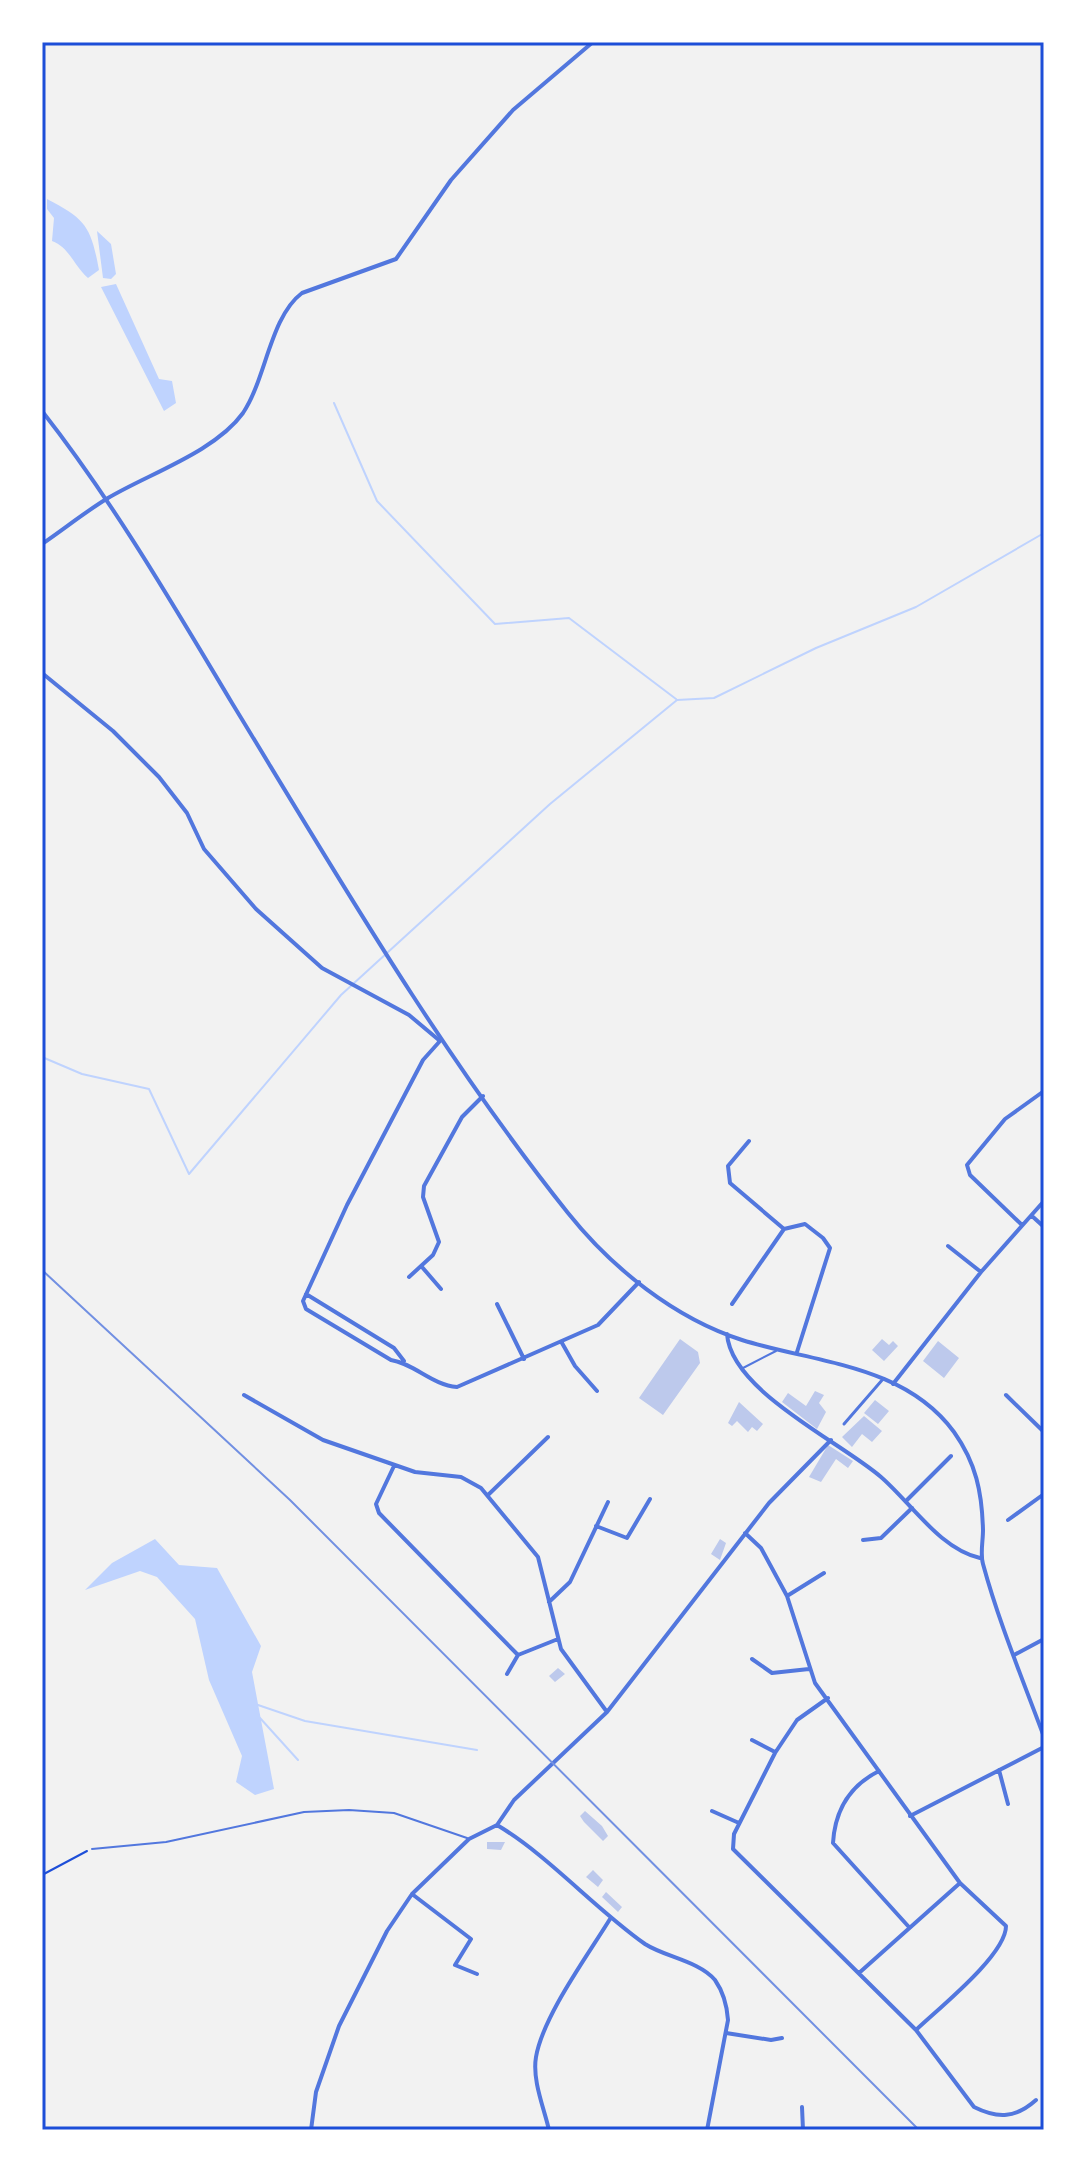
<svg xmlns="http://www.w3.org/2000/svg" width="1086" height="2172" font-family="Bitter,serif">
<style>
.water{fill:#bfd3fe}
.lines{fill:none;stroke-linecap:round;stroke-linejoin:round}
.stream{stroke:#bfd3fe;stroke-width:2}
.building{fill:#bdc9ec}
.path{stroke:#1d4ed8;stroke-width:2}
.service{stroke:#5277de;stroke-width:2}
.pedestrian{stroke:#5277de;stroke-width:3}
.minor{stroke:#5277de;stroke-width:4}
.tertiary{stroke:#5277de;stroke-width:4}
.rail{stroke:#7290e2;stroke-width:2}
.neatline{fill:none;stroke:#1d4ed8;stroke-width:3}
</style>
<rect width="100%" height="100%" fill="#f2f2f2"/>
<path class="water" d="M47 199C86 219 91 227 99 270L88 278C74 266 70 248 52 241L54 218 47 209Z
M97 231 111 244 116 274 111 279 103 278Z
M116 284 159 379 172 381 176 403 164 411 101 287Z
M155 1539 179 1565 217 1568 261 1646 252 1672 274 1789 255 1795 236 1782 242 1756 209 1680 195 1619 157 1577 140 1571 85 1590 112 1563Z"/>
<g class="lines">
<path class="stream" d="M334 403 377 501 495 624 569 618 676 699
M42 1057 82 1074 149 1089 189 1174 341 995 550 804 677 700 714 698 816 648 916 607 1044 533
M258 1705 305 1721 477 1750
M260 1718 298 1760"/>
</g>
<path class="building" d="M680 1339 698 1352 700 1363 663 1415 639 1398Z
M882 1339 889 1345 893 1341 898 1346 884 1361 872 1350Z
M938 1341 959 1358 944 1378 923 1361Z
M815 1391 824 1395 819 1403 826 1412 817 1429 782 1402 788 1393 806 1406Z
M875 1400 889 1411 878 1424 864 1413Z
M739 1402 763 1424 757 1431 752 1427 748 1432 737 1421 732 1426 728 1423Z
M864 1416 882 1431 872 1442 862 1434 852 1447 842 1437Z
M828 1445 853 1461 848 1468 836 1459 821 1482 809 1477Z
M720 1539 726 1543 720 1560 711 1554Z
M558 1668 565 1674 555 1682 549 1676Z
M585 1811 602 1826 608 1836 603 1841 584 1822 580 1816Z
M487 1842H505L501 1850 487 1849Z
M593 1870 603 1880 598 1887 586 1877Z
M606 1892 622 1907 618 1912 602 1897Z"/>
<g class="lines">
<path class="path" d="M42 1875 87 1851"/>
<path class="service" d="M743 1368 776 1351
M92 1849 166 1842 304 1812 349 1810 394 1813 467 1838"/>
<path class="pedestrian" d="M844 1424 883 1379"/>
<path class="minor" d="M42 544C64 529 85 512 108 498 148 474 215 452 243 413 266 379 270 317 302 293L396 259 451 180 513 110 593 42
M42 673 113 731 159 777 187 813 204 849 256 909 322 968 409 1015 440 1041 423 1060 347 1205 303 1301 306 1309 391 1360C415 1364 432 1385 457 1387L598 1325 639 1282
M749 1141 728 1166 730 1183 784 1229 805 1224 823 1238 830 1248 797 1352
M1032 1216 1044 1227
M1022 1225 970 1175 967 1165 1005 1119 1044 1091
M948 1246 981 1272
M422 1267 441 1289
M409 1277 433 1255 439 1242 423 1197 424 1186 462 1117 483 1096
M306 1294 394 1348 404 1361
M497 1304 524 1359
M732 1304 784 1229
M562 1343 575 1366 597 1391
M893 1384 981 1272 1044 1201
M244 1395 323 1440 415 1472 461 1477 481 1488 538 1557 561 1649 607 1712
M1006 1395 1044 1432
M394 1466 376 1504 379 1513 518 1655 558 1639
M488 1495 548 1437
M907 1500 951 1456
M1008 1520 1044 1494
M596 1526 627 1538 650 1499
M745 1533 761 1548 787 1596 815 1683 960 1883 1006 1926C1006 1955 938 2009 916 2030
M863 1540 881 1538 912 1508
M787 1596 824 1573
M549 1602 570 1582 608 1502
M1014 1655 1044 1639
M752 1659 772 1673 809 1669
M507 1674 518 1655
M828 1698 797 1720 775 1753 734 1834 733 1849 916 2030 974 2107C998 2119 1016 2118 1036 2100
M752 1740 775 1752
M999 1770 1008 1804
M879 1771C849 1786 835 1810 833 1843L908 1926
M712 1811 739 1823
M910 1816 1044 1747
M497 1825C549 1856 594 1908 645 1944 665 1957 699 1961 715 1980 724 1993 727 2005 728 2020L707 2130
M412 1894 471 1939 455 1965 477 1974
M859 1973 960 1883
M726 2033 771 2040 782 2038
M802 2107 803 2130
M311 2130 316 2092 339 2026 387 1931 412 1894 469 1839 497 1825 514 1800 607 1712 769 1503 831 1440
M549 2130C544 2108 532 2080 536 2057 543 2016 588 1955 610 1919"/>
<path class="tertiary" d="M42 411C114 503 172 603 232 703 338 877 441 1054 568 1213 612 1268 674 1318 742 1340 815 1363 904 1364 954 1432 976 1463 982 1492 983 1530 983 1542 980 1554 983 1564 999 1623 1023 1680 1044 1737
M727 1334C731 1391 841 1442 881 1477 912 1504 940 1549 980 1558"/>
<path class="rail" d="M42 1270 290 1500 919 2130"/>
</g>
<rect width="1086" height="2172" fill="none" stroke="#ffffff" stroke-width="88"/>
<rect x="44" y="44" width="998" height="2084" class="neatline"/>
</svg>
